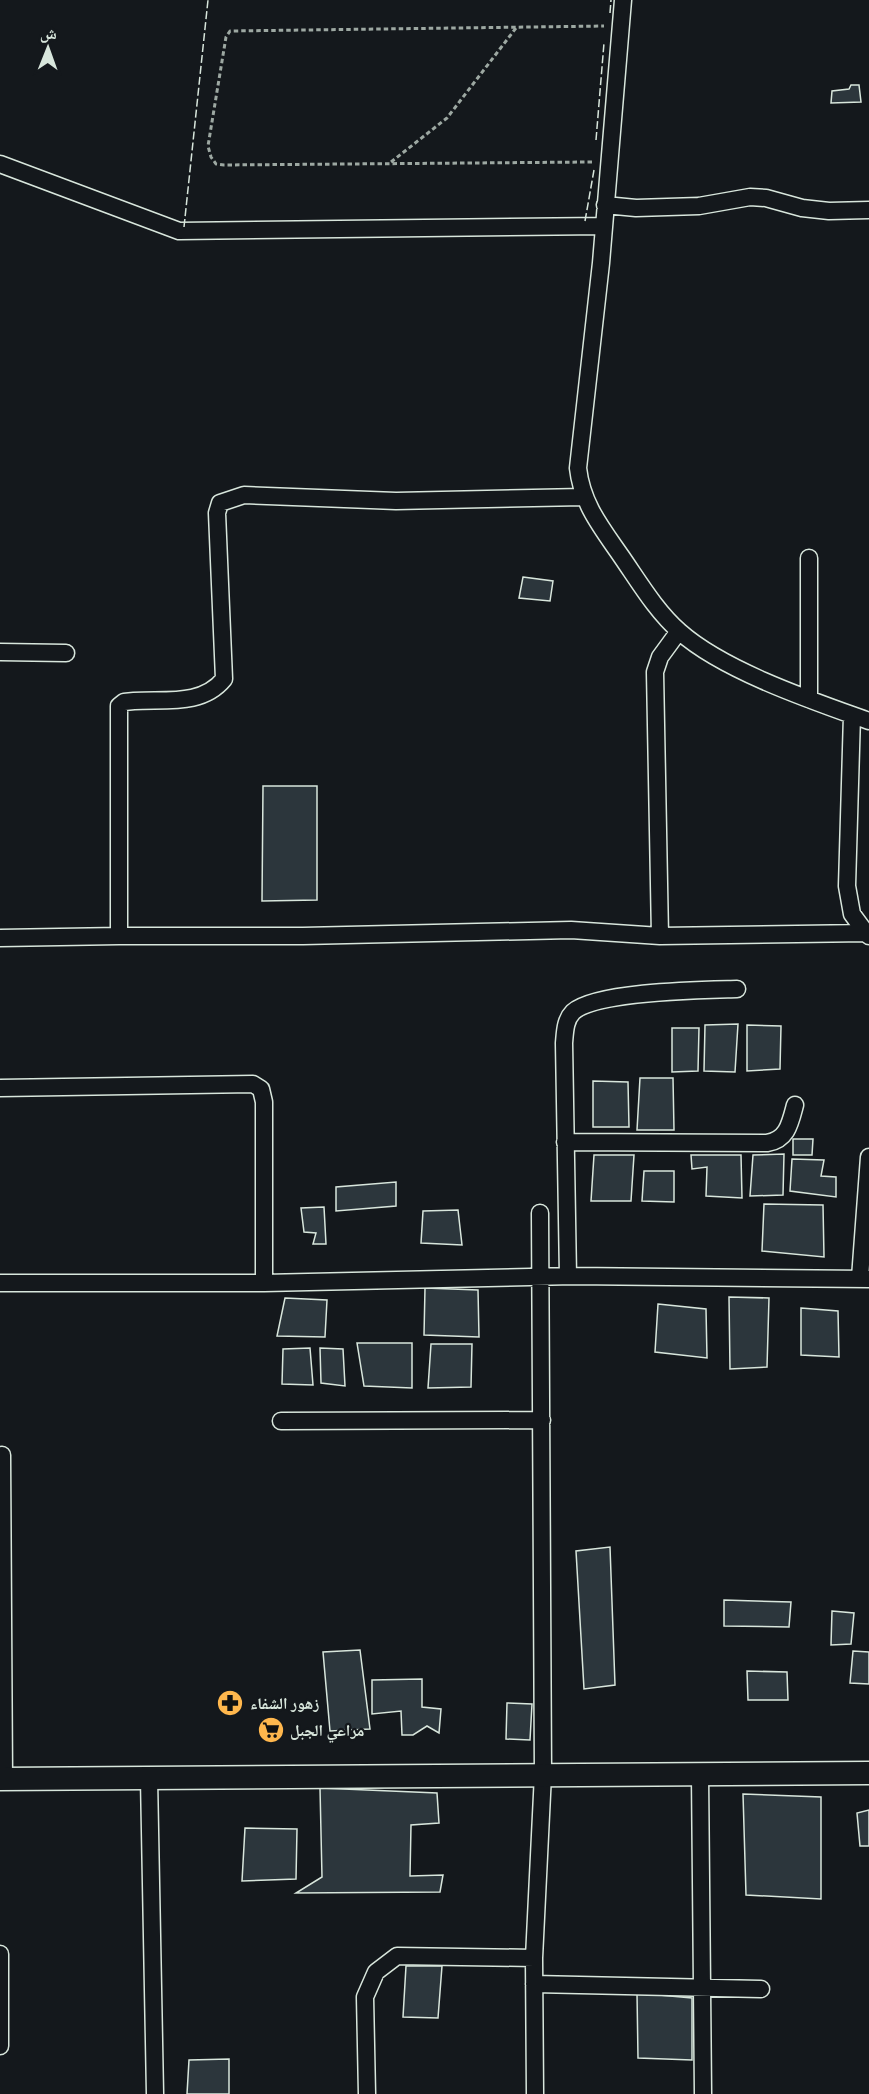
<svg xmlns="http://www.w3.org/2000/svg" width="869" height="2094" font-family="'Exo 2','Noto Naskh Arabic',sans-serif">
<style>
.building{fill:#2c363c;stroke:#d8e6dc;stroke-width:1.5}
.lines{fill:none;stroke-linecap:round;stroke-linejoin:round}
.street-casing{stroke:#d8e6dc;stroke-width:19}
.secondary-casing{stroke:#d8e6dc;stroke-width:25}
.path{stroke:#9da8a2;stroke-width:3;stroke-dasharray:4.5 3;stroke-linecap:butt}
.street{stroke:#14181c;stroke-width:16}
.secondary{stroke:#14181c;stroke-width:22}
.fence{stroke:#d8e6dc;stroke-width:1.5;stroke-dasharray:8 3;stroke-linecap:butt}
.labels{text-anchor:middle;stroke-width:4.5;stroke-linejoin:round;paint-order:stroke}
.poi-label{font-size:16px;font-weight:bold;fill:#d8e6dc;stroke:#14181c;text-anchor:start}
</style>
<rect width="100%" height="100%" fill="#14181c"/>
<path class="building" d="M851 85H859L861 102 831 103 832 91 849 89Z
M523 577 553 581 550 601 519 598Z
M263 786H317V900L262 901Z
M738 1024 735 1072 704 1071 705 1025Z
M747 1025 781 1026 780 1069 747 1071Z
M672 1028H699L698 1071 672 1072Z
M640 1078H673L674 1130H637Z
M593 1081 628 1082 629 1127H593Z
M793 1139H813L812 1155H793Z
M784 1154 783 1195 750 1196 753 1155Z
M594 1155H634L631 1201H591Z
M691 1155H741L742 1198 706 1196 707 1167 692 1169Z
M792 1159 824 1160 821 1176 836 1177V1197L790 1191Z
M644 1171H674V1202L642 1201Z
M396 1182V1206L336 1211V1187Z
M764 1204 823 1205 824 1257 762 1251Z
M324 1207 326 1244H313L316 1233 304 1232 301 1208Z
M458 1210 462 1245 421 1243 423 1211Z
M425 1288 478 1290 479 1337 424 1335Z
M729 1297 769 1298 767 1367 730 1369Z
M285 1298 327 1300 325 1337 277 1336Z
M658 1304 706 1309 707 1358 655 1352Z
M801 1308 838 1311 839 1357 801 1355Z
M357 1343H412V1388L364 1386Z
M431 1344H472L471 1387 428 1388Z
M310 1348 313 1385 282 1384 283 1349Z
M320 1348 343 1349 345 1386 321 1383Z
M610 1547 615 1685 584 1689 576 1551Z
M724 1600 791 1602 789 1627 724 1626Z
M832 1611 854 1613 851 1644 831 1645Z
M360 1650 370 1729 330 1731 323 1652Z
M853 1651 869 1652V1684L850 1683Z
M747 1671 787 1672 788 1700H748Z
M422 1679V1707L441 1709 439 1733 427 1726 413 1735H402L401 1711 372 1714V1680Z
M507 1703 532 1704 530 1740 506 1739Z
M320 1788 437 1793 439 1823 411 1825 410 1876 443 1875 440 1892 296 1893 322 1877Z
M743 1794 821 1797V1899L746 1895Z
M869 1810V1846H860L857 1813Z
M245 1828 297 1829 296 1879 242 1881Z
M406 1966H442L438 2018 403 2017Z
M637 1993 692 1998V2060L638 2058Z
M229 2059V2094H187L189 2060Z"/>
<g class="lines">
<g class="street-casing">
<path id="street" d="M623 0 601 263 578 468C582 504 601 527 621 556 639 582 656 611 680 632 724 671 813 701 869 721
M0 164 179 231 603 226
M605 205 636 208 699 206 750 197 766 198 802 208 829 211 869 210
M0 652 66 653
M809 699V558
M852 715 847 886 852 914 866 933H869
M119 936H303L571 930 660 936 866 933 869 936
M660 936 655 672 660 657 679 631
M0 938 119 936V706L124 702 134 701C166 699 202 706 224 679L217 513 220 503 244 495 396 501 583 497
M0 1088 253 1084 261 1089 264 1102V1283
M565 1142 767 1143C787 1140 790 1124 795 1105
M568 1276 564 1043C565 1032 565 1020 573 1012 596 991 704 990 737 989
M860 1278 869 1157
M0 1283H264L573 1276 869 1279
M281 1421 542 1420
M2 1455 4 1779
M700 1775 703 2094
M149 1778 155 2094
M0 1954V2046
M534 1984 761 1989
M367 2094 365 1997 376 1972 397 1956 534 1958
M535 2094 534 1958 543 1774 540 1213"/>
</g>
<g class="secondary-casing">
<path id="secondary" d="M0 1779 869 1773"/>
</g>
<path class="path" d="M391 162 447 118 516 28
M592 162 224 165 216 164 211 157 208 146 226 37 230 31 604 26"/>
<use href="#street" class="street"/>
<use href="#secondary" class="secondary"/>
<path class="fence" d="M610 13 611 0
M596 140 604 43
M585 221 594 170
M184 227 208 0"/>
</g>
<defs>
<g id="pharmacy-disc" transform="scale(1.35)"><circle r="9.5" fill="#ffb74d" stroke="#14181c"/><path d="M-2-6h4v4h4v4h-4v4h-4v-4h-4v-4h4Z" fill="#111"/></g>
<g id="supermarket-disc" transform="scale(1.35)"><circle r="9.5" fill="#ffb74d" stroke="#14181c"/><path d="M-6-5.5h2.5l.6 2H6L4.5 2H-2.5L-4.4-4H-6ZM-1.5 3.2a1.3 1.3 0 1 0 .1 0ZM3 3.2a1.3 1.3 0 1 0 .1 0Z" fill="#111"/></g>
</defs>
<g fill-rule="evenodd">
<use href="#pharmacy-disc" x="230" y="1703"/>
<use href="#supermarket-disc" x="271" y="1730"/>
</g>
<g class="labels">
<g class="poi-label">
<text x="250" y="1709">زهور الشفاء</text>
<text x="290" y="1736">مراعي الجبل</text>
</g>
</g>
<g transform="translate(48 48) rotate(1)" stroke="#14181c" stroke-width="4.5" paint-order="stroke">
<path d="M0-4.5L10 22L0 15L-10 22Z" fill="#d8e6dc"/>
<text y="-9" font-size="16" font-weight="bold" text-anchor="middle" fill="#d8e6dc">ش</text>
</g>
</svg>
